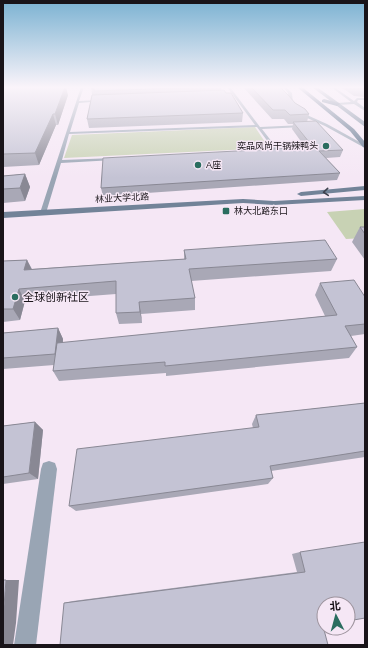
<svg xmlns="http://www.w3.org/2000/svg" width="368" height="648" font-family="Arial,'Noto Sans SC',sans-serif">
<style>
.green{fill:#c8d2b4}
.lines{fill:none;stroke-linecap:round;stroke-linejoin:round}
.lane{fill:#99a5b4;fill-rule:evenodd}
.street{fill:#99a5b4;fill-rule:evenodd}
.secondary{fill:#728398;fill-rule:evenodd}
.primary{fill:#556a84;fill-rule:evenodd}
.wall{fill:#a9a8b6}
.shaded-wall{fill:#898894}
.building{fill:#c4c3d4;stroke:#898894}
.oneway{stroke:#3d404c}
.poi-dot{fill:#2a6d5f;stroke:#f5e7f5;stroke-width:1.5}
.labels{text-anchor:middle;stroke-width:3;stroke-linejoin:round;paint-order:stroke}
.far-poi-label{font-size:9px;fill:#191419;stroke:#f5e7f5;text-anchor:start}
.far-street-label{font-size:9px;fill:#191419;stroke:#f5e7f5}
.poi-label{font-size:11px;fill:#191419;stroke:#f5e7f5;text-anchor:start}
</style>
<rect width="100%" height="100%" fill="#f5e7f5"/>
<path class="green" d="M255 127 269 148 64 158 72 135Z
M365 209V238L346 239 327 212Z"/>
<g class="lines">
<path class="lane" d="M81 87H84L79 101 100 100 102 101 79 103 70 132 255 125 227 87H230L260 127 303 125 305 126 303 127 262 129 279 151 277 152H267V150H274L257 127 69 134 62 160 114 158 116 159 114 160 61 163 46 213 41 214 40 213Z
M283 87H286L292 93 293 104 298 111 327 124 365 145V148L325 126 296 113 289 104 288 93Z
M331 87H334L354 101 357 98H365V100H358L357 102 365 108V111L354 104 336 105 337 103 351 102Z"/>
<path class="street" d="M49 461 55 463 57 469 36 645H14L41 469 43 463Z"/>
<path class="secondary" d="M312 87H317L365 122V127Z
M365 186V190L301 196 297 194 301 192Z
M365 196V200L274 205 243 203 3 218V212L243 199 274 201Z"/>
<path class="primary" d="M297 87H302L354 129 365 142V148L363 147 350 131Z
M324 99 339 103 340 104 337 106 322 102V100Z"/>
</g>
<path class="wall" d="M3 87 68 95 58 125H56L39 165 3 167Z
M91 87H221V90L226 93 243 113 242 122 89 128 87 119 92 95Z
M243 87H280L295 103 309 114 307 122 343 150 340 157 326 158 340 173 337 180 103 196 101 188 305 147 292 129 293 124H288L284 119H272Z
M341 87H365V97L354 96Z
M25 174 30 187 25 201 3 203V176Z
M360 227H365V260L352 242Z
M184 250 337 259 331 271 191 281 195 298V310L141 314 142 323 119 324 116 313V294L25 301 20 320 3 322V261L27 260 32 269 184 259Z
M320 283 365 297V334L351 336 357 347 349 358 166 376V373L59 381 53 371 54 365 3 369V333L58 328 63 339V343L325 316 315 295Z
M365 403V457L271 471 273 478 268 484 76 511 69 506 253 428 252 424 256 415Z
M35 422 43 430 38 479 3 484V426Z
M300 552 365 618 64 603 73 601 297 572 292 554Z"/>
<path class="shaded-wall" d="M65 87H66L68 95 58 125 55 114Z
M53 114 56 125 39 165 35 153Z
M25 174 30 187 25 201 20 188Z
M27 260 33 272 24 270Z
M19 289 25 301 20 320 13 309Z
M139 302 141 314 142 323 140 312Z
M58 328 63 339 61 364 55 354Z
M35 422 43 430 38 479 29 473Z
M6 580H19L16 623 13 645H3V619Z"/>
<path class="building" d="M3 87H65L55 114H53L35 153 3 154Z
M91 87H209L94 91V88H91Z
M251 87H280L289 96 295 103 305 109 309 114 290 115 285 110H273Z
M355 87H365V89L357 88Z
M224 90 226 93H231L243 113 87 119 92 95Z
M316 121 343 150 319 151 340 173 101 188 103 158 313 147 293 122Z
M25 174 20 188 3 189V176Z
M360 227H365V234Z
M325 240 337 259 189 269 195 298 139 302 140 312 116 313V281L19 289 13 309H3V261L27 260 24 270 139 262 186 259 184 250Z
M354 280 365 297V324L345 326 357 347 165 366V362L53 371 57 343 337 315 320 283Z
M58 328 55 354 3 358V333Z
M365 403V451L270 466 273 478 69 506 77 449 259 427 256 415Z
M35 422 29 473 3 477V426Z
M365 542V618L348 621V604H324V625L323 626 328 645H60L64 603 305 572 300 552Z
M3 580H6L3 619Z"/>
<defs><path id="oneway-chevron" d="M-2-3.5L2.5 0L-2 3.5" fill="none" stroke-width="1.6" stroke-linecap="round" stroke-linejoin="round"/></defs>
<use class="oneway" href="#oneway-chevron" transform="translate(326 192) rotate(175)"/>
<linearGradient id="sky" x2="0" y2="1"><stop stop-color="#7bb2d2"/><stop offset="0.49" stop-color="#faf4fa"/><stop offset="1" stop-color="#faf4fa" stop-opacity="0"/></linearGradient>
<rect width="368" height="178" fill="url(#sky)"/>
<g class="poi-dot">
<circle cx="326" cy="146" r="4"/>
<circle cx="198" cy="165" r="4"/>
<rect x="222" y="207" width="8" height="8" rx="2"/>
<circle cx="15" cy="297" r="4"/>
</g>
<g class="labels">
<g class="far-poi-label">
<text x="318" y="149" text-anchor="end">奕品风尚干锅辣鸭头</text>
<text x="206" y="168">A座</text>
<text x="234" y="214">林大北路东口</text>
</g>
<g class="far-street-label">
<text transform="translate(122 198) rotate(-3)" y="3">林业大学北路</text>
</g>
<g class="poi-label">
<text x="23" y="301">全球创新社区</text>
</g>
</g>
<rect width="368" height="648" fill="none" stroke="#191419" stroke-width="8"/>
<g transform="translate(336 616) rotate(354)"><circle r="19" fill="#f5e7f5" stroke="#9d939d"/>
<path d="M0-3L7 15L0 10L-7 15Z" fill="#2a6d5f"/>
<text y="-6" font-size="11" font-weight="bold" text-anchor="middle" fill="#191419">北</text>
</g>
</svg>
